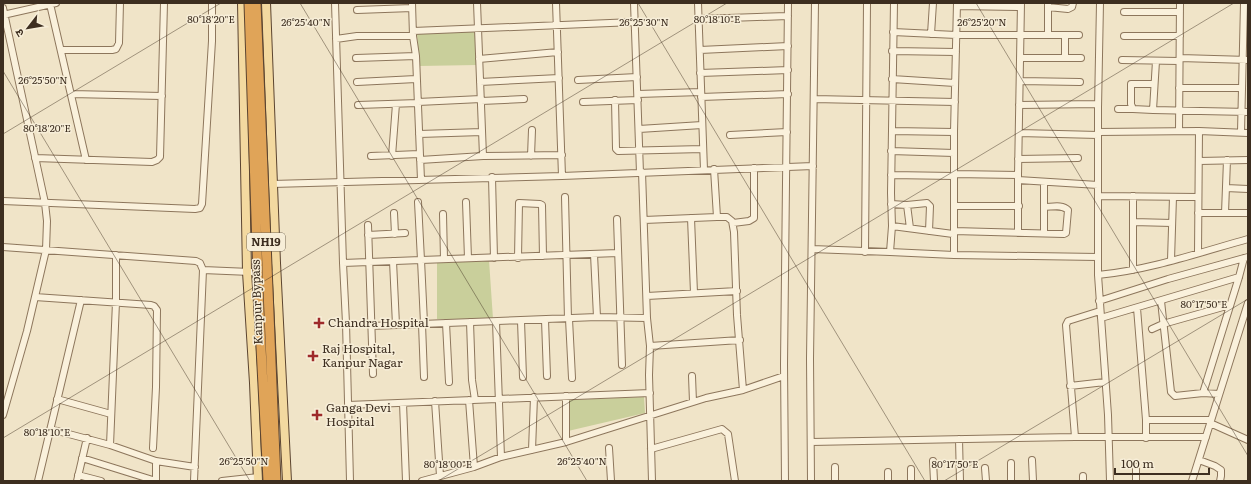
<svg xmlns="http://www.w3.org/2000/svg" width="1251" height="484" font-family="Literata,'Noto Sans Devanagari',serif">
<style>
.green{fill:#c9cf9b}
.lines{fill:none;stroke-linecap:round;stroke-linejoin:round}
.minor-casing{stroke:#8d765c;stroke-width:8}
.major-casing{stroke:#5b4430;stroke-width:10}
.minor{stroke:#faf1dc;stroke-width:6}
.major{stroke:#f3d9a0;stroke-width:8}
.highway-bridge-casing{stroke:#5b4430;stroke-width:11;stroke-linecap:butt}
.highway-bridge{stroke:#e0a458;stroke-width:9}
.ticks{fill:none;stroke:#3d2e20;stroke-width:1;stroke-opacity:0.45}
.poi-dot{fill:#9e2a2b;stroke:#f7eed8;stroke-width:1.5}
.labels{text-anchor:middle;stroke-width:3;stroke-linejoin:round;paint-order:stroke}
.shield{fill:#f7eed8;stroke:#756857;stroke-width:1}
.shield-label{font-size:11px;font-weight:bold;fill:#3d2e20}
.street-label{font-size:12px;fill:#3d2e20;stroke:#f7eed8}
.poi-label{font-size:12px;fill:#3d2e20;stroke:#f7eed8;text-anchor:start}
.ticks-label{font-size:10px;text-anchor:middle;fill:#3d2e20;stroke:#f7eed8;stroke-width:3;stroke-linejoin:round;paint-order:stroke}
</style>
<rect width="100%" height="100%" fill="#f0e4c8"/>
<path class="green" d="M476 31 477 65 419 66 417 34Z
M489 260 493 319H437V262Z
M644 397 645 413 568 431 569 400Z"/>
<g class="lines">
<g class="minor-casing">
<path id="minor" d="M335 3 343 263 346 323 350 481
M412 3 413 36 416 56 421 180
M477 3 483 156
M556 3 562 176
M634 3 640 173
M698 3 704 170
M1100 3 1098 108V275L1108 415 1110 481
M50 4 86 160
M957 6 1021 7
M1048 7 1068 9 1072 7 1073 3
M3 8 45 203 47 221 46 250 27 331 3 415
M357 10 412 8
M1124 12H1180
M3 15 56 3
M699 19 788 16
M413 31 634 22
M893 32 956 35H1079
M931 34 933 3
M1048 35V3
M1124 36H1180
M336 39 357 36H413
M61 50H112L116 49 119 43 120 3
M700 50 788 46
M892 51 956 52
M356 58 416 56
M1020 58H1081
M1065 58V35
M1180 58 1248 60
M479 59 558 52
M1122 60 1179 61
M1156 61 1153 110 1248 112
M700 73 788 70
M892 79 955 83
M578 80 637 77
M1020 81 1080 82
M357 82 416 79
M480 82 559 78
M1179 88H1242
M71 94 162 96
M638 94 701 92
M701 97 788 94
M814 99 955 102
M615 100 616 149 618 151 703 149
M481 101 524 99
M418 102 481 99
M583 102 638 100
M358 105 418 103
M1019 105 1098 104
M1118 109H1133
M1153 110 1133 109 1131 104V84H1154
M639 129 702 125
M892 131 954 132
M1179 131 1180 3
M1098 132 1199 131 1248 133
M1241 132 1244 3
M1019 133 1098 135
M419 134 482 132
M730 135 787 132
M891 151 954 153
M371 156 419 154
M392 156 396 104
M531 156 532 130
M35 158 152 162 157 160 160 157 164 3
M1018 159 1078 158
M420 160 483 156 562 155
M1199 161 1248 160
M714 169 717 217
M642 172 647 318 650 346 649 375 652 481
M954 174 1018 175
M891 175 954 176
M492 177 494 258
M1018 180 1098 185
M272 184 562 176 813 166
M1226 188 1248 189
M1098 196 1198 197
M1133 196V270
M565 197 568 319
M3 201 195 209 200 208 202 204 212 41V3
M418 202 421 260 618 253
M466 202 468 258
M891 204 907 205
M954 206H1019
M394 213 395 234
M1198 213H1248
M1225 213 1227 160
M443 214 444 259
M691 218 694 293
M617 219 622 365
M644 220 717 217H727L732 221 734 232 737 315 743 390
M1133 222 1172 223
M733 223 749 221 754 218V168
M368 225 373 374
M892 226 953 234
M910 228 907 205 927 203 930 206 929 231
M954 231 1064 234 1066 233 1068 210C1062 204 1052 207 1044 207
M1018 233V175L1021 3
M1044 233V182
M368 235 405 233
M3 247 196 261 200 263 203 270 194 481
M812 249 890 252 892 226 891 193 894 3
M865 252 867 3
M890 252 954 255 1098 257
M1198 253 1199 131
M594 254 597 317
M954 255V132L957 3
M518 258 519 203 540 204 542 205 543 256
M1171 260 1173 197
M393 261 396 325
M343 263 421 260 424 323
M203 270 271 273
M1098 275C1149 270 1198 253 1248 239
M647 296 737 291
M35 297 151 305 154 306 157 310 156 387 153 448
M1099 301 1168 279 1248 257
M1161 301 1171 392 1175 396 1203 393 1219 394
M1137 308 1146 420V438
M1101 318 1239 277
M569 319 572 378
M545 320 547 376
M521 321 523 377
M470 322 472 380 475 400
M496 322 501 457
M446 323 449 382
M422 324 424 377
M371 326 597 317 647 318
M1152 329 1163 324 1230 305
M650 346 740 340
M692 376 693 402
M1070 386 1105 382
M1203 393 1239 277 1244 258
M57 399 111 414
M469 400 474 467
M435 401 440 476
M403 403 406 481
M348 405 650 393
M1146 420H1211
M1210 423 1248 440
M50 429 110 445 156 461 195 467
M1075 437 1066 325 1068 321 1100 311
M959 439 960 481
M566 442 706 398 743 390 784 376
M811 442 1075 437H1206
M110 445 116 302V255
M609 448 611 481
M651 449 722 429 728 434 735 481
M532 450 534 397
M82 458 156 481
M1032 460 1033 481
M1199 460 1215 466 1221 470V476L1220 481
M933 461 934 481
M1011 463V481
M835 467V481
M1136 467V481
M985 468 986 481
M78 475 101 481
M1083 476V481
M38 481 81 300
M77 481 87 438
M156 481V461
M222 481 258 477
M422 481 474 467 501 457 566 442V396
M785 481 784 364 788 3
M811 481 810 359 815 3
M888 481V472
M911 481V469
M1192 481 1248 303"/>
</g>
<g class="major-casing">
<path id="major" d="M242 3 247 272 254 383 258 481
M266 3 276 263 287 481"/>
</g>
<use href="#minor" class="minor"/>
<use href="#major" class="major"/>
<g class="highway-bridge-casing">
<path id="highway-bridge" d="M249 3 259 309 268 481
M256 3 276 481"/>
</g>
<use href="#highway-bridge" class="highway-bridge"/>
</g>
<path class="ticks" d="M300 3 587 481M638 3 925 481M976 3 1248 456M3 71 250 481M3 134 221 3M3 438 727 3M438 481 1234 3M944 481 1248 299"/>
<g class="poi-dot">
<path d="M317 317h4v4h4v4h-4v4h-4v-4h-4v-4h4z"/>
<path d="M311 350h4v4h4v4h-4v4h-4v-4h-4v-4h4z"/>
<path d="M315 409h4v4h4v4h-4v4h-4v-4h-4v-4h4z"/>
</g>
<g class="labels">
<rect class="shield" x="247" y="233" width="38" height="18" rx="3"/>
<g class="shield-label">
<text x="266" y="246">NH19</text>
</g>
<g class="street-label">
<text transform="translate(257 302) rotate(-92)" y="4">Kanpur Bypass</text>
</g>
<g class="poi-label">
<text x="328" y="327">Chandra Hospital</text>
<text x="322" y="353">Raj Hospital,<tspan x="322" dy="14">Kanpur Nagar</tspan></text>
<text x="326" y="412">Ganga Devi<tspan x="326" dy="14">Hospital</tspan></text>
</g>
</g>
<g class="ticks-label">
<text x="211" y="23">80°18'20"E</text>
<text x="717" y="23">80°18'10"E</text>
<text x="306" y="26">26°25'40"N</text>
<text x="644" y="26">26°25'30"N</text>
<text x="982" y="26">26°25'20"N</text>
<text x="43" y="84">26°25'50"N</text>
<text x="47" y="132">80°18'20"E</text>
<text x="1204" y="308">80°17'50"E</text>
<text x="47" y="436">80°18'10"E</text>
<text x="244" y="465">26°25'50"N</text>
<text x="582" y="465">26°25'40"N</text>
<text x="448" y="468">80°18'00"E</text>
<text x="955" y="468">80°17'50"E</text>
</g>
<rect width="1251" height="484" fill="none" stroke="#3d2e20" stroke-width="8"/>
<g transform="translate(28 28) rotate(239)" stroke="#f7eed8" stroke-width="3" paint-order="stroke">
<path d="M0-3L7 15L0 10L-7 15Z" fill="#3d2e20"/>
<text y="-6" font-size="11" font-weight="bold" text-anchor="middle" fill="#3d2e20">उ</text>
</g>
<path d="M1115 468v6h94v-6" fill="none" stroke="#3d2e20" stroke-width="2"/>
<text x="1121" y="468" font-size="12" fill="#3d2e20" stroke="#f7eed8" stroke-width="3" paint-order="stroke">100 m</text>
</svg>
